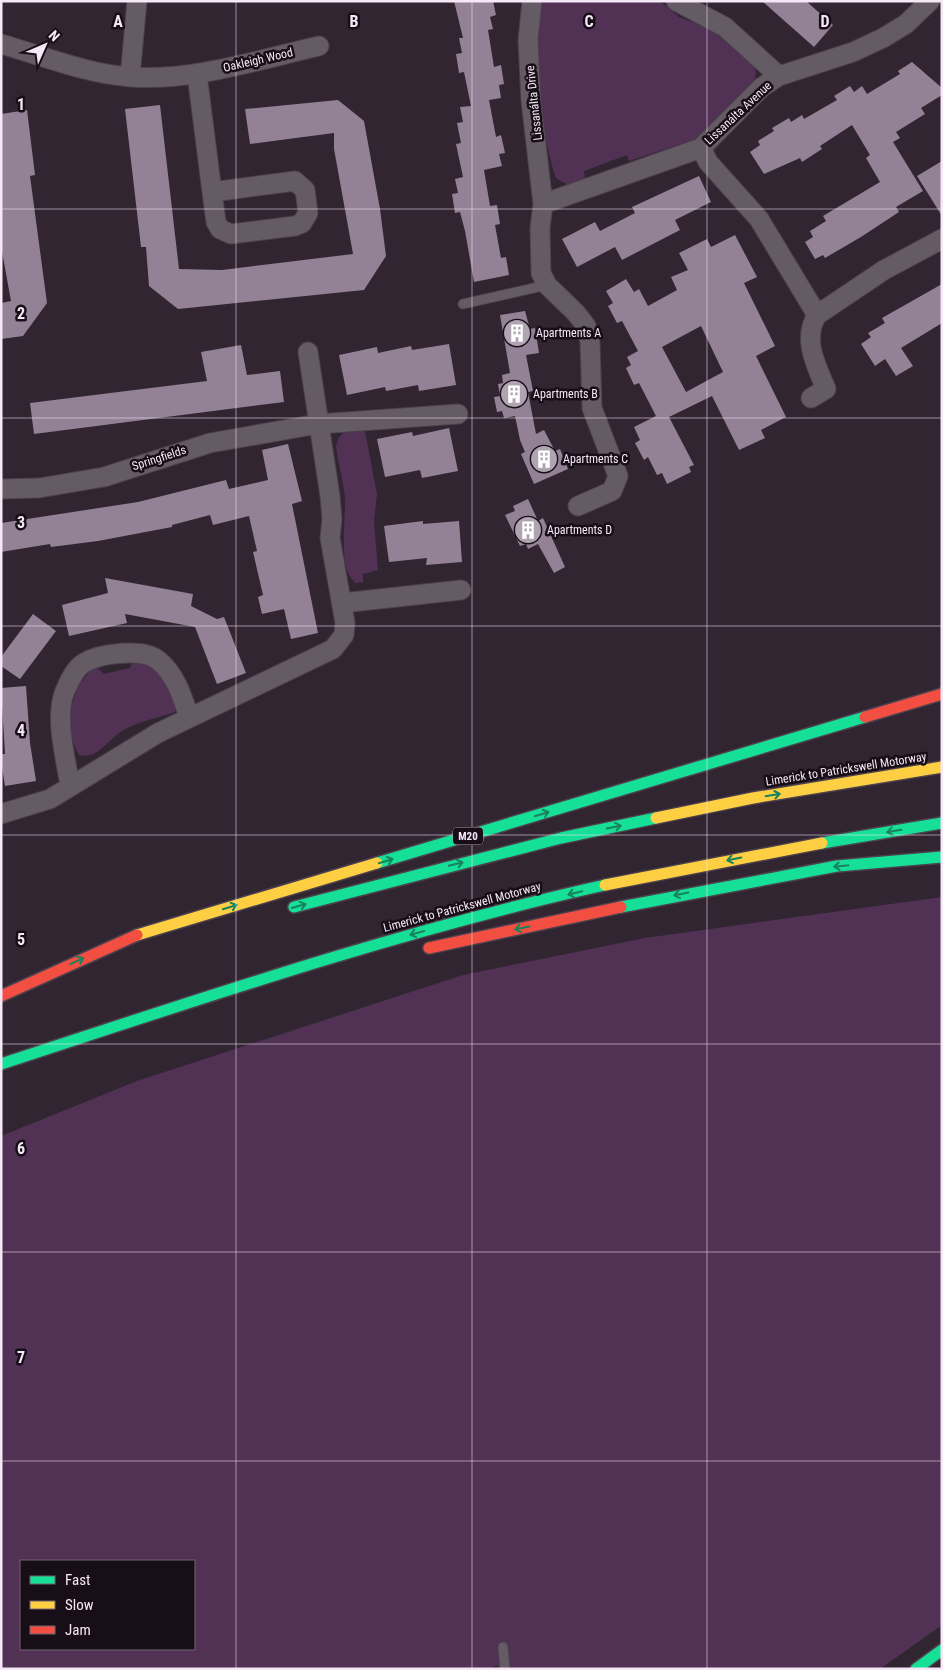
<svg xmlns="http://www.w3.org/2000/svg" width="943" height="1670" font-family="'Roboto Condensed',sans-serif">
<style>
.green{fill:#513255;fill-rule:evenodd}
.building{fill:#938295;fill-rule:evenodd}
.lines{fill:none;stroke-linecap:round;stroke-linejoin:round}
.lane-casing{stroke:#4c424d;stroke-width:11}
.street-casing{stroke:#4c424d;stroke-width:21}
.fast-casing{stroke:#4c424d;stroke-width:14}
.slow-casing{stroke:#4c424d;stroke-width:14}
.jam-casing{stroke:#4c424d;stroke-width:14}
.lane{stroke:#645b65;stroke-width:9}
.street{stroke:#645b65;stroke-width:19}
.fast{stroke:#16e098;stroke-width:11}
.slow{stroke:#ffcf43;stroke-width:11}
.jam{stroke:#f24e42;stroke-width:11}
.oneway{stroke:#16825e}
.grid{fill:none;stroke:#f6e8f7;stroke-width:1;stroke-opacity:0.55}
.labels{text-anchor:middle;stroke-width:5;stroke-linejoin:round;paint-order:stroke}
.shield{fill:#170e18;stroke:#b3a7b4;stroke-width:1}
.shield-label{font-size:11px;font-weight:bold;fill:#f6e8f7}
.street-label{font-size:12px;fill:#f6e8f7;stroke:#170e18}
.poi-label{font-size:12px;fill:#f6e8f7;stroke:#170e18;text-anchor:start}
.grid-label{font-size:16px;text-anchor:middle;font-weight:bold;fill:#f6e8f7;stroke:#170e18;stroke-width:5;stroke-linejoin:round;paint-order:stroke}
</style>
<rect width="100%" height="100%" fill="#312532"/>
<path class="green" d="M542 1H660L679 17 716 31 753 64 756 72 755 79 709 129 696 139 629 161 627 155 584 171 585 179 568 185 556 178C540 130 531 51 542 1Z
M346 430 365 431 377 494 374 522 378 570 363 574V582L356 583C337 570 346 520 345 500 344 482 338 464 336 446L339 437Z
M134 660C157 667 179 686 175 712 157 718 137 722 122 731 107 740 98 760 79 755 63 729 70 684 96 667L104 674 130 668Z
M942 897V1625L880 1669H498L497 1665 490 1669H1V1136L137 1081 463 975 645 938ZM21 1561H194V1649H21Z"/>
<path class="building" d="M454 1H493L496 15 490 17 493 29 488 30 494 67 501 65 504 84 499 85 501 98 489 100 496 137 501 135 505 153 499 154 502 166 484 170 490 206 497 205 500 224 495 225 501 258 506 257 509 275 474 282 465 231 460 212 455 213 452 194 458 193 455 179 463 177 456 144 461 143 457 123 463 122 460 107 471 106 464 72 459 73 456 54 462 53 459 38H463Z
M762 1H806L833 25 814 47Z
M912 62 942 88V95L921 108 925 114 896 132 900 138 893 142 923 191 896 207 899 212 861 237 825 258 823 255 815 259 805 242 813 237 810 231 826 221 823 216 880 182 866 158 870 155 852 125 820 146 822 149 802 162 800 158 764 174 750 152 760 145 758 141 774 131 772 128 789 118 791 122 802 115 804 119 837 100 834 96 850 86 854 92 862 86 867 94 900 74 898 71Z
M338 100 364 121 380 209 386 256 364 290 178 309 149 286 146 247H141L125 109 160 105 179 269 222 270 353 254 334 149V133L250 144 245 109Z
M27 110 35 175 30 176 47 303 23 336 1 339V303L11 301 1 246V114Z
M942 161V216L917 176Z
M699 176 711 202 675 220 680 230 622 260 615 247 577 267 562 239 595 222 600 231 635 213 632 207Z
M735 235 757 277 744 283 775 346 756 356 786 417 761 430 765 438 739 450 712 396 669 417 694 465 689 467 691 472 667 484 662 473 657 475 648 457 644 460 635 443 640 440 634 427 656 416 639 383 634 385 626 368 631 365 627 357 638 351 622 321 617 323 608 306 613 303 606 291 626 279 634 292 639 289 648 306 677 290 671 277 688 270 679 253 707 239 711 247ZM701 326 723 372 686 392 662 347Z
M942 284V323L901 348 913 366 896 376 885 359 875 366 861 344 871 337 868 333 885 323 882 318Z
M525 311 530 329 535 328 539 353 526 355 533 391 528 392 536 434 544 430 555 451 560 449 568 469 534 484 521 454 525 452 520 440 515 416 504 418 502 411 497 412 494 397 500 396 498 384 503 383 502 375 510 373 500 315Z
M449 344 456 385 419 391 418 385 386 391 385 387 347 395 339 355 377 347 378 353 411 346 412 350Z
M241 345 247 375 280 371 284 402 34 434 30 403 207 381 201 352Z
M449 428 458 471 422 478 420 470 385 477 377 439 412 432 413 436Z
M288 444 302 501 292 504 318 633 291 639 284 609 262 614 258 597 263 595 253 552 257 551 249 516 213 525 210 515 172 525V527L98 541 51 547 50 544 1 552V523L138 502 226 480 229 489 268 480 262 450Z
M528 499 538 521 543 518 565 567 554 573 538 544 528 549 526 544 520 546 505 515 515 511 513 506Z
M423 521V524L459 521 462 562 426 565 427 558 389 562 384 526Z
M105 578 193 594 191 606 217 619 224 617 246 673 217 684 195 627 125 614 127 623 69 636 62 605 108 593Z
M33 614 56 631 20 679 1 666V657Z
M26 686 30 743 36 781 5 786 1 761V754H5L1 688Z"/>
<g class="lines">
<g class="lane-casing">
<path id="lane" d="M463 304 547 285
M503 1647 505 1669"/>
</g>
<g class="street-casing">
<path id="street" d="M532 1 528 40 531 101 543 204 540 228 541 273 547 285 576 313 586 326 590 342 592 408 618 476 612 491 578 506
M676 1 725 27 779 76
M1 44C43 56 87 74 131 77 195 81 257 60 319 46
M197 74 212 192 216 222 220 229 231 234 295 226 302 223 308 213 305 190 295 181 212 192
M130 77 137 1
M701 148 708 162 759 219 817 315C802 339 816 365 826 389L811 398
M543 204 701 148 762 87 779 76 853 52 883 38 906 24 930 1
M817 315 884 270 942 239
M1 489 39 488 104 477 210 443 318 424 458 414
M342 603 461 590
M70 786C66 759 54 717 65 691 69 682 75 668 84 663 100 653 143 648 158 660 176 675 182 696 189 717
M1 814 50 799 158 733 333 649 344 635 345 623 330 538 332 519 330 496 308 352"/>
</g>
<g class="fast-casing">
<path id="fast" d="M822 843 942 823
M377 863 865 717
M294 907 561 838 656 818
M621 907 837 866 942 857
M1 1064C200 999 399 931 605 885
M916 1669 942 1650"/>
</g>
<g class="slow-casing">
<path id="slow" d="M656 818 753 798 942 767
M605 885 822 843
M137 935 377 863"/>
</g>
<g class="jam-casing">
<path id="jam" d="M865 717 942 694
M429 948 621 907
M1 996 137 935"/>
</g>
<use href="#lane" class="lane"/>
<use href="#street" class="street"/>
<use href="#fast" class="fast"/>
<use href="#slow" class="slow"/>
<use href="#jam" class="jam"/>
</g>
<defs><path id="oneway-shaft" d="M-6 0H5M1.5-3L5.5 0L1.5 3" fill="none" stroke-width="1.6" stroke-linecap="round" stroke-linejoin="round" transform="scale(1.25)"/></defs>
<g class="oneway">
<use href="#oneway-shaft" transform="translate(773 795) rotate(-9)"/>
<use href="#oneway-shaft" transform="translate(542 814) rotate(-17)"/>
<use href="#oneway-shaft" transform="translate(614 827) rotate(-12)"/>
<use href="#oneway-shaft" transform="translate(894 831) rotate(171)"/>
<use href="#oneway-shaft" transform="translate(734 859) rotate(169)"/>
<use href="#oneway-shaft" transform="translate(386 861) rotate(-17)"/>
<use href="#oneway-shaft" transform="translate(456 864) rotate(-14)"/>
<use href="#oneway-shaft" transform="translate(841 866) rotate(174)"/>
<use href="#oneway-shaft" transform="translate(575 893) rotate(167)"/>
<use href="#oneway-shaft" transform="translate(681 894) rotate(168)"/>
<use href="#oneway-shaft" transform="translate(299 906) rotate(-16)"/>
<use href="#oneway-shaft" transform="translate(230 907) rotate(-17)"/>
<use href="#oneway-shaft" transform="translate(522 928) rotate(168)"/>
<use href="#oneway-shaft" transform="translate(417 933) rotate(165)"/>
<use href="#oneway-shaft" transform="translate(77 961) rotate(-25)"/>
</g>
<path class="grid" d="M236 1V1669M472 1V1669M707 1V1669M1 209H942M1 418H942M1 626H942M1 835H942M1 1044H942M1 1252H942M1 1461H942"/>
<defs>
<g id="building-disc" transform="scale(1.4375)"><circle r="9.5" fill="#b1a4b2" stroke="#170e18"/><path d="M-4-6H4V6H1V3H-1V6H-4ZM-2.5-4.3h1.7v1.8h-1.7ZM.8-4.3h1.7v1.8H.8ZM-2.5-1h1.7V.8h-1.7ZM.8-1h1.7V.8H.8Z" fill="#fff"/></g>
</defs>
<g fill-rule="evenodd">
<use href="#building-disc" x="517" y="333"/>
<use href="#building-disc" x="514" y="394"/>
<use href="#building-disc" x="544" y="459"/>
<use href="#building-disc" x="528" y="530"/>
</g>
<g class="labels">
<rect class="shield" x="453" y="827.5" width="30" height="17" rx="4"/>
<g class="shield-label">
<text x="468" y="840">M20</text>
</g>
<g class="street-label">
<text transform="translate(258 60) rotate(-13)" y="4">Oakleigh Wood</text>
<text transform="translate(534 103) rotate(-96)" y="4">Lissanálta Drive</text>
<text transform="translate(738 113) rotate(-43)" y="4">Lissanálta Avenue</text>
<text transform="translate(159 458) rotate(-18)" y="4">Springfields</text>
<text transform="translate(846 769) rotate(-9)" y="4">Limerick to Patrickswell Motorway</text>
<text transform="translate(462 907) rotate(-15)" y="4">Limerick to Patrickswell Motorway</text>
</g>
<g class="poi-label">
<text x="536" y="337">Apartments A</text>
<text x="533" y="398">Apartments B</text>
<text x="563" y="463">Apartments C</text>
<text x="547" y="534">Apartments D</text>
</g>
</g>
<g class="grid-label">
<text x="118" y="27">A</text>
<text x="354" y="27">B</text>
<text x="589" y="27">C</text>
<text x="825" y="27">D</text>
<text x="21" y="110">1</text>
<text x="21" y="319">2</text>
<text x="21" y="528">3</text>
<text x="21" y="736">4</text>
<text x="21" y="945">5</text>
<text x="21" y="1154">6</text>
<text x="21" y="1363">7</text>
</g>
<rect width="943" height="1670" fill="none" stroke="#f6e8f7" stroke-width="5"/>
<rect x="20" y="1560" width="175" height="90" fill="#170e18" stroke="#706571"/>
<rect x="30" y="1576" width="25" height="8" fill="#16e098" stroke="#706571"/>
<text x="65" y="1585" font-size="15" fill="#f6e8f7">Fast</text>
<rect x="30" y="1601" width="25" height="8" fill="#ffcf43" stroke="#706571"/>
<text x="65" y="1610" font-size="15" fill="#f6e8f7">Slow</text>
<rect x="30" y="1626" width="25" height="8" fill="#f24e42" stroke="#706571"/>
<text x="65" y="1635" font-size="15" fill="#f6e8f7">Jam</text>
<g transform="translate(45 45) rotate(45)" stroke="#170e18" stroke-width="4" paint-order="stroke">
<path d="M0-4L9 19L0 12L-9 19Z" fill="#f6e8f7"/>
<text y="-8" font-size="14" font-weight="bold" text-anchor="middle" fill="#f6e8f7">N</text>
</g>
</svg>
